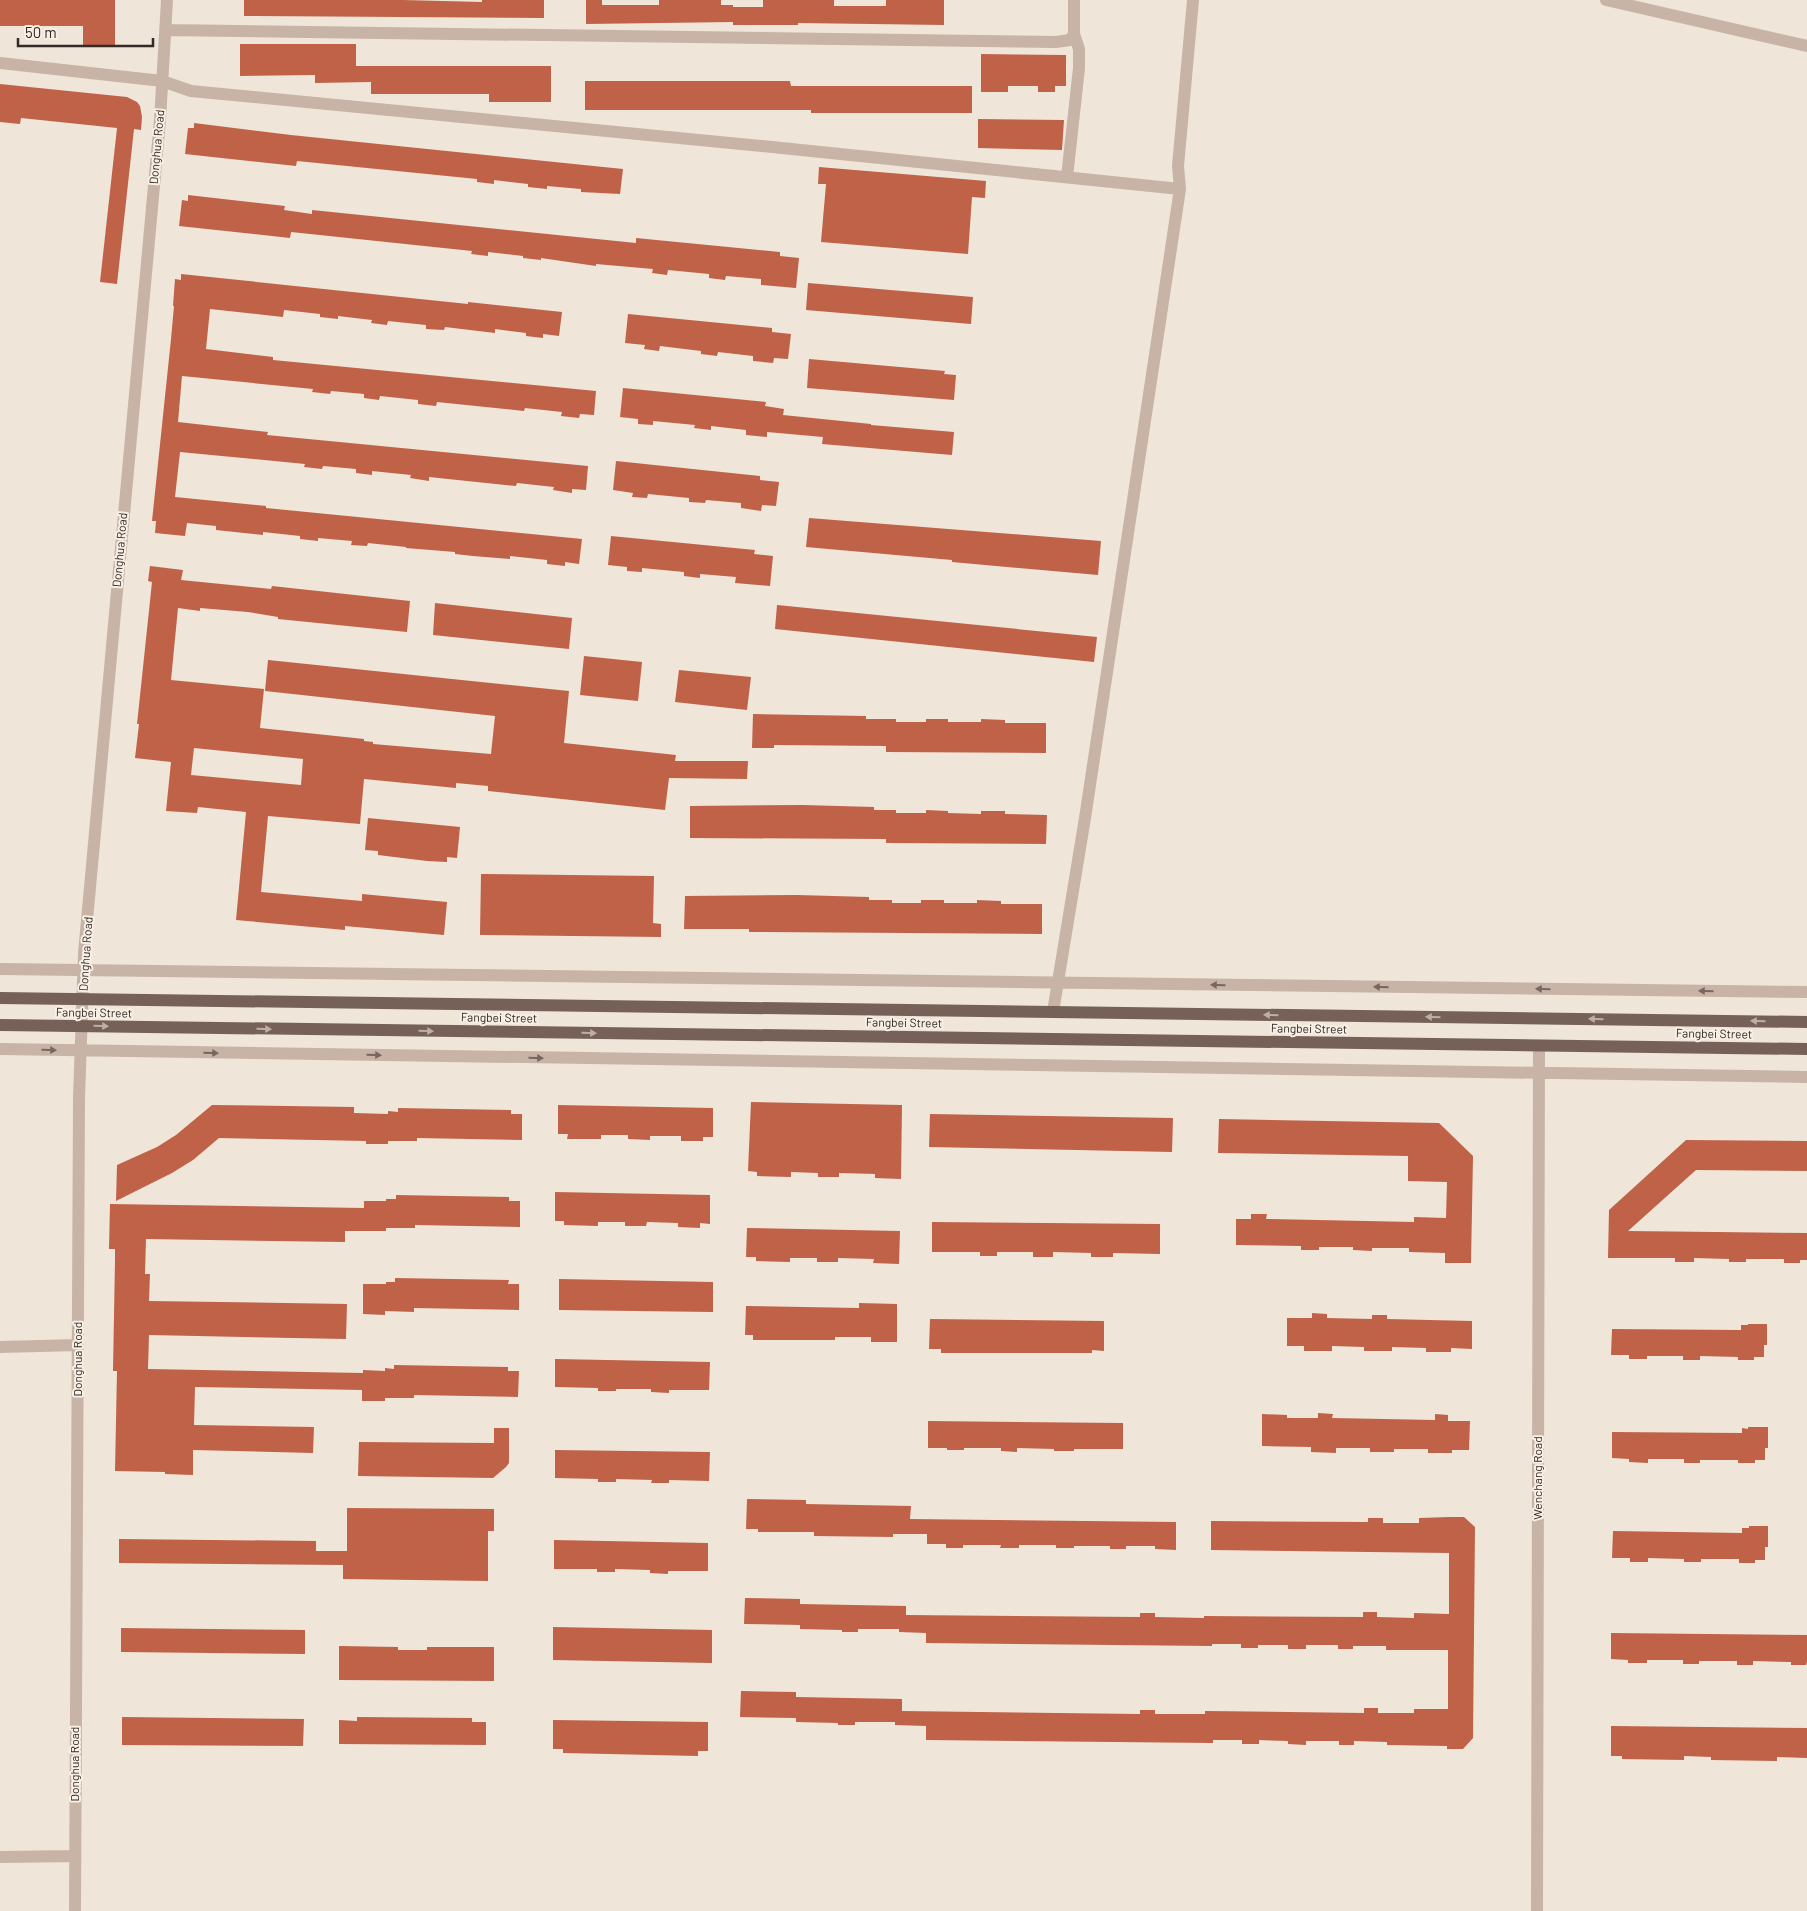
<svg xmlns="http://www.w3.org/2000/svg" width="1807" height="1911" font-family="Barlow,sans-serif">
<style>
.building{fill:#bf6248;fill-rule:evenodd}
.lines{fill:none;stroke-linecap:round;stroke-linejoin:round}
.minor{stroke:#c7b4a6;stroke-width:12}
.major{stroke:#756158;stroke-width:12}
.oneway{fill:#766860}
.oneway2{fill:#bdafa6}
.labels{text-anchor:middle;stroke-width:4;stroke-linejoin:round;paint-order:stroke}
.street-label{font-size:12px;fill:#332a27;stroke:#f8efe5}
</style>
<rect width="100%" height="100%" fill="#f0e5d9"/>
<path class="building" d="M0 0H115V47H83V26H0Z
M244 0H403L482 2V0H544V18L244 16Z
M586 0H602V5H659V0H721V5H733V7H763V0H834V6H886V0H944V25L798 23V25H733V22L586 24Z
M240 44H356V66H551V102H489V94H371V82L315 83V75L240 76Z
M981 54 1066 55V86H1055V92H1038V86H1008V92H981Z
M585 81H790L791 86H972V113H811V110H585Z
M0 84 127 97 137 102 140 106 142 117 141 130 134 129 117 284 100 282 117 128 21 118 20 124 0 122Z
M978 119 1064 120 1062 150 978 148Z
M194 123 291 135 623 169 620 194 581 192V189L547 186V189L528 187V184L494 180V184L477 182V179L297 161 296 166 185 154 188 128H194Z
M819 167 986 181 985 198 972 197 968 254 821 242 826 184H818Z
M188 195 285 206 284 210 312 214V210L636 243V238L780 252V256L799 258 796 288 761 285V279L726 276 725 280 709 278V274L668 270 667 275 652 273 653 269 596 264V266L541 258V260L523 258V256L488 252V256L471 254 472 251 291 232 290 238 179 226 182 200 188 201Z
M181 274 468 304V302L562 312 559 336 543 334V338L526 336V333L495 329V333L445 327 444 330 426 329V325L388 321 387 325 371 323 372 320 338 316V319L320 317V314L284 310 283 317 210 309 206 349 273 357V360L596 391 594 415 580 414 579 418 561 416 562 412 525 408 524 411 437 402 436 406 418 404V400L380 396 379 400 364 398V394L331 391 330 394 312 392 313 389 182 376 178 422 268 432 267 435 588 466 586 490 572 489V493L553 490 554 487 517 483 516 486 429 477V481L410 478 411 475 372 471V475L356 473V469L323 466 322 469 304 467 305 464 180 452 175 497 266 506V508L582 539 579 564 565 562V566L547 564V560L510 556V559L473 556 455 554V552L406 548V547L368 543 367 546 351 545 352 541 318 538V541L300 539V536L263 532V535L216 530V526L187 523 185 536 155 533 156 521H152L171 339 174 306H173L175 279 181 280Z
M808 283 973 297 971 324 806 310Z
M628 314 772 328V332L791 334 788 359 774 358 773 363 753 361V356L718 352 717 356 701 354V351L660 346 659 351 644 349 645 345 625 343Z
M809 359 945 371 944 374 956 375 954 400 807 388Z
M623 388 766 402 765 406 784 409 783 415 871 424V425L954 432 952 455 822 444 823 437 767 432V437L746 435V430L711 426V430L694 428 695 425 653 421V425L638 424V419L620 417Z
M616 461 760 476V480L779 482 776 506 762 505 761 511 741 508V503L706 500 705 503 689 502V498L648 494 647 498 632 497 633 493 613 490Z
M809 518 1101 541 1098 575 952 562V560L806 547Z
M611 536 755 550 754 554 773 556 770 586 735 583 736 577 700 574V578L684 576V572L642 568V572L627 571V567L608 565Z
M150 566 183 570 181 580 271 589 272 586 410 601 407 632 278 619V617L248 612 200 608V611L178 608 171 680 264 689 260 728 364 739V741L373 742V744L491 754 495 716 265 691 268 660 569 691 564 743 676 755 675 761H748L747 779 669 778 665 810 488 791V786L456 783V788L364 779 360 824 268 816 261 892 362 901V894L447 902 444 935 345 926V930L236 920 246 812 198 807 197 813 166 811 171 762 135 758 139 724H137L152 582 148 581ZM194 748 303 759 301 785 191 775Z
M435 603 572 618 569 649 433 635Z
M777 605 1097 637 1094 662 775 629Z
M584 656 642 662 638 701 580 695Z
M679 670 751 677 747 710 675 702Z
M753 714 866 716V719H896V722H926V719H948V722H981V719L1005 720V723H1046V753L886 752V746L774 745V748H752Z
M803 805 874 807V810H896V813H926V810L948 811V813L981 814V811H1005V814L1047 815 1046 844 886 843V839L690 838V806Z
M368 818 460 827 457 858 447 857V862L427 861 378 855V851L365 850Z
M481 874 654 876 653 923 661 924V937L480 935Z
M797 895 869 897V900H892V903H921V900H944V903H977V900L1001 901V904H1042V934L749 932V929H684L685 896Z
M751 1102 902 1105 901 1179 875 1178V1174L839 1173V1177H818V1173L791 1172V1177L757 1176V1172L748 1171Z
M212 1105 354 1107V1113L388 1114V1111L398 1112V1108L511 1110V1114H522V1140L417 1138V1141H388V1144H366V1141L219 1138 193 1160 172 1173 116 1201 117 1165 157 1147 176 1135Z
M558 1105 713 1108V1137H703V1141H681V1136H650V1140L628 1139V1135H601V1139H567L568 1134H558Z
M930 1114 1173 1118 1172 1152 929 1147Z
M1219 1119 1439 1123 1473 1156 1471 1263H1445V1253L1409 1252V1248H1372V1251L1353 1250V1247H1319V1250H1301V1246L1236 1245V1219H1251V1214H1267L1266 1219 1414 1222V1217L1446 1218 1447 1182 1408 1181V1156L1218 1153Z
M1686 1140 1807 1141V1171L1696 1170 1628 1231 1807 1233V1260H1800V1263H1784V1259H1746V1262H1729V1259L1694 1258V1262H1675V1258H1608L1609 1210Z
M555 1192 710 1195V1224L700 1223V1228L678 1227V1223L647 1222 646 1226H625V1222H598V1226L564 1225V1221H555Z
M396 1195 509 1197V1201H520V1227L415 1225V1228H386V1231H345V1242L146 1239 145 1274H150L149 1301 347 1304 346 1339 149 1335 148 1369 363 1373V1370L385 1371V1368L394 1369V1365L508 1367V1371H519L518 1397 414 1395V1398H385V1401H362V1390L195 1387 194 1425 314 1427 313 1453 193 1450V1475L165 1474V1472L115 1471 117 1371H113L115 1259V1249H109L110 1204 364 1208V1201H386V1199H396Z
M932 1222 1160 1224V1254L1113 1253V1257H1091V1253L1053 1252V1257H1033V1252H997V1256H980V1252H932Z
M747 1228 900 1231 899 1264 873 1263 874 1259 838 1258V1262H817V1258H790V1262L756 1261V1257H746Z
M395 1278 509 1280 508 1284H519V1310L414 1308V1312L385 1311V1315L363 1314V1284H386V1282H395Z
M559 1279 713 1282V1312L559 1310Z
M859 1303 897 1304V1342H871V1337H835V1340H753V1335H745L746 1306 859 1308Z
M1312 1313 1327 1314V1318L1372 1319V1315H1387V1319L1472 1321V1349L1451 1348V1352H1426V1348L1392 1347V1351H1364V1347L1332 1346V1351H1304V1346H1287V1318H1312Z
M930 1319 1104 1321V1351L1092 1350V1353H941V1349H929Z
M1748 1324H1767V1345H1764V1357H1754V1360H1738V1357L1700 1356V1360H1683V1356H1647V1359H1629V1355H1611L1612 1329 1741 1330V1325H1748Z
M555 1359 710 1362 709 1390H669V1393L651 1392V1389H616V1391H598V1388L555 1387Z
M1318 1413 1333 1414 1332 1418 1435 1420V1414L1448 1415V1421H1470L1469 1450H1452V1453H1428V1449H1394V1452H1370V1448H1336V1453L1311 1452V1447L1262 1446V1414L1287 1415V1418H1318Z
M928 1421 1123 1423V1449H1074V1451H1054V1449L1017 1448V1452L1001 1451V1448H964V1450H947V1448H928Z
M1748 1427H1768V1448H1765V1460H1755V1463H1738V1460H1700V1463H1684V1459H1648V1463L1629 1462V1459L1612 1458V1432L1742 1433V1428L1748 1429Z
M494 1428H509V1463L506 1467 493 1478 358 1476 359 1442 494 1443Z
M555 1450 710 1452 709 1481 669 1480V1483H651L652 1480 616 1479V1482H598V1479L555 1478Z
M747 1499 806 1500V1504L911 1506 910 1519 1176 1522V1550L1155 1549V1546H1126V1549H1110V1546H1074V1548H1056V1545H1019V1548H1000L1001 1545H963V1548H946V1544H927V1534H893V1537L814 1536V1532H758V1529H746Z
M347 1508 494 1509V1531H488V1581L343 1579V1565L119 1563V1539L316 1541V1551H347Z
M1450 1517H1464L1475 1527 1473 1738 1463 1749H1447V1746L1387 1745V1742L1354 1741V1745H1339V1741H1306V1745L1288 1744V1741L1259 1740V1744H1242V1740H1213V1743L926 1740V1726L895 1725V1722H855V1725H838V1723L796 1722V1718L740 1717 741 1691 796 1692V1697L902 1699V1711L1140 1714V1710H1155V1714H1205V1711L1364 1713V1708H1378V1713H1414V1709H1448V1650H1386V1646H1353V1649H1338V1645H1306V1649H1288V1645H1258V1648H1241V1644H1212V1646L926 1643V1633L899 1632V1629H858V1632H842V1630L800 1629V1625L744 1624 745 1598 800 1599V1604L906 1606V1615L1140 1617V1613H1155V1617L1204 1618V1616L1363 1617V1612H1377V1617L1414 1618V1613L1449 1614V1553L1211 1550V1521L1368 1522V1518H1383V1523H1419V1518Z
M1749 1526H1768V1547H1765V1560H1755V1563H1739V1559H1701V1562H1684V1559L1648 1558V1562H1630V1558H1612L1613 1531 1742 1533V1528H1749Z
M554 1540 708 1543V1571H668V1574L650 1573V1570L615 1569V1572H597V1569H554Z
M553 1627 712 1630V1663L553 1660Z
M121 1628 305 1630V1654L121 1652Z
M1611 1633 1807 1635V1662L1806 1665H1791V1662L1753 1661V1665H1737V1661H1699V1664H1683V1660H1647V1663H1628V1660L1611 1659Z
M339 1646 398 1647V1650H427V1647H494V1681L339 1680Z
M122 1717 304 1719 303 1746 122 1745Z
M357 1717 472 1718V1722H486V1745L339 1744V1720L357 1721Z
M553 1720 708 1722V1751H698V1756L563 1753V1749H553Z
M1611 1726 1807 1728V1758L1777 1757V1761L1711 1760V1757L1684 1756V1760L1622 1759V1756H1611Z"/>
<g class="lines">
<path class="minor" d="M1606 0 1807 46
M166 30 1056 42 1070 40 1074 34V0
M0 63 162 81 191 91 772 147 1180 189
M1067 177 1079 68V49L1074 34
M0 969 1807 992
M1053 1012 1085 818 1180 189 1178 166 1193 0
M0 1049 1807 1077
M0 1347 78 1345
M0 1857 75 1856
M75 1911 79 1099 84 953 160 120 167 0
M1537 1911 1539 1046"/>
<path class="major" d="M0 998 1807 1022
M0 1025 1807 1049"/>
</g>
<defs><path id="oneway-solid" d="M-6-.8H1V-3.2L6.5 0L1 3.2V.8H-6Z" transform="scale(1.25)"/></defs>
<g class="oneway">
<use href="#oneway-solid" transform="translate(1218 985) rotate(-179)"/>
<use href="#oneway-solid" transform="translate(1381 987) rotate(-179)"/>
<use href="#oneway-solid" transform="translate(1543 989) rotate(-179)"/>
<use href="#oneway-solid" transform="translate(1706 991) rotate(-179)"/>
<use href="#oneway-solid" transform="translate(49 1050) rotate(1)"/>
<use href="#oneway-solid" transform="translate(211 1053) rotate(1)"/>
<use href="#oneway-solid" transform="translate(374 1055) rotate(1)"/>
<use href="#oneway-solid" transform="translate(536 1058) rotate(1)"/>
</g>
<g class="oneway2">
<use href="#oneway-solid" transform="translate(1271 1015) rotate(-179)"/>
<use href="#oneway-solid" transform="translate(1433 1017) rotate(-179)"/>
<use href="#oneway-solid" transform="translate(1596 1019) rotate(-179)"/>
<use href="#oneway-solid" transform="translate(1758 1021) rotate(-179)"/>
<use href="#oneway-solid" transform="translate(101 1026) rotate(1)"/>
<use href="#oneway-solid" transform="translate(264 1029) rotate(1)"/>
<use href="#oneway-solid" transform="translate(426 1031) rotate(1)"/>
<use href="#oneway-solid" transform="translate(589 1033) rotate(1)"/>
</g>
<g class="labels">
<g class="street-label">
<text transform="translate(157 147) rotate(-85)" y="4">Donghua Road</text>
<text transform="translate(120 550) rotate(-85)" y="4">Donghua Road</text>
<text transform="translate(86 954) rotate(-86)" y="4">Donghua Road</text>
<text transform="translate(94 1013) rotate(1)" y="4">Fangbei Street</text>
<text transform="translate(499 1018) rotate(1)" y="4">Fangbei Street</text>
<text transform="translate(904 1023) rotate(1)" y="4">Fangbei Street</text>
<text transform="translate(1309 1029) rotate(1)" y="4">Fangbei Street</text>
<text transform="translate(1714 1034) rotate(1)" y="4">Fangbei Street</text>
<text transform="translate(78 1359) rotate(-90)" y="4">Donghua Road</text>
<text transform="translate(1538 1478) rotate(-90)" y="4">Wenchang Road</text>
<text transform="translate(75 1764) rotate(-90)" y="4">Donghua Road</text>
</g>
</g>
<path d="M18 38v8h135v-8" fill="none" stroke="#332a27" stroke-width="2.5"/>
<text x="25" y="38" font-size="15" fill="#332a27" stroke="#f8efe5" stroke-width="4" paint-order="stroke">50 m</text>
</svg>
